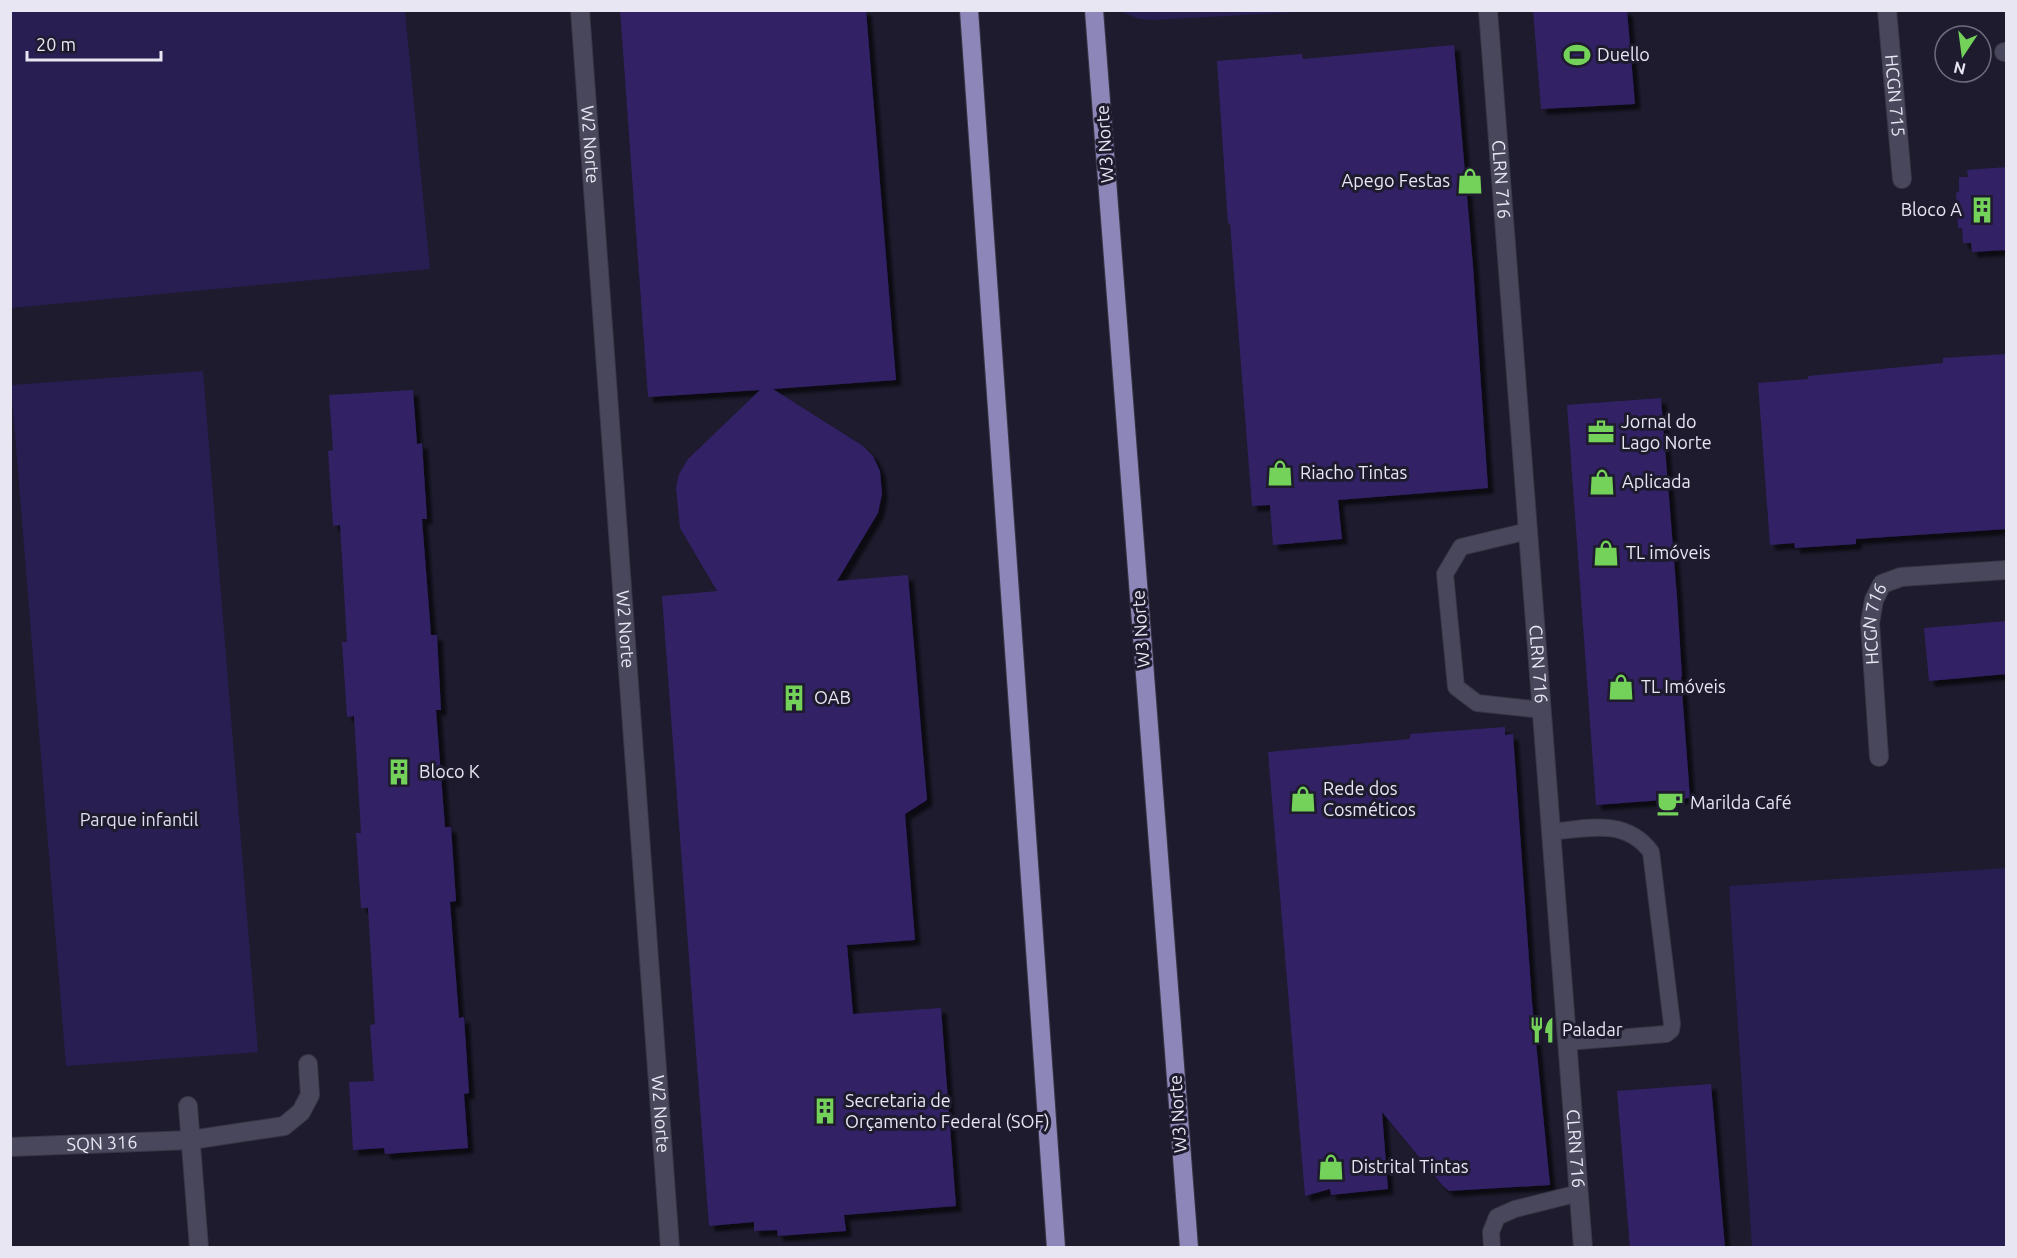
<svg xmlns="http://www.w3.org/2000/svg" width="2017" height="1258" font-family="Ubuntu,sans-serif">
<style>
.green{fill:#291e51}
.building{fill:#322165;filter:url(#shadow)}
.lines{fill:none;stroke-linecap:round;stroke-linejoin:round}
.lane-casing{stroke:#393746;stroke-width:18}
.street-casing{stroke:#393746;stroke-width:20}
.secondary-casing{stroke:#393746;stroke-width:20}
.primary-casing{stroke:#393746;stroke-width:20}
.lane{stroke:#49475c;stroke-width:16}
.street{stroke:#49475c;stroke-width:18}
.secondary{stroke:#49475c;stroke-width:18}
.primary{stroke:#8d87b9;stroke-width:18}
.labels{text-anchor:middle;stroke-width:6;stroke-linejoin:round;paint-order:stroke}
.poi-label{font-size:18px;fill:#e7e6f2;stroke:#1d1b2d;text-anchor:start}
.street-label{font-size:18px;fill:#e7e6f2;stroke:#1d1b2d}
.park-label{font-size:18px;fill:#e0def3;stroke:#1d1b2d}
</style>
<defs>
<filter id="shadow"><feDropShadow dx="5.5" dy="5.5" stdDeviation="1.5" flood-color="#0009"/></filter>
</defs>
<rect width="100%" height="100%" fill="#1d1b2d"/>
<path class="green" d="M11 10 405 11 430 269 11 308Z
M1122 10H1317V11L1153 20 1139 19 1122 12Z
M203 371 258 1052 66 1066 11 385Z
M2006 868V1247H1752L1729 886Z"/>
<path class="building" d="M620 10H866L896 380 773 389 863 446 873 456 880 471 882 494 878 513 837 581 908 575 927 800 905 814 915 940 847 945 853 1014 941 1008 956 1206 844 1215 846 1231 778 1236 777 1230 754 1231V1222L709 1226 662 596 717 591 680 528 676 488 679 474 688 459 760 390 648 397Z
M1533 10H1627L1635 104 1541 109Z
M1454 45 1473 266 1488 488 1338 500 1342 539 1273 545 1270 505 1252 506 1230 223 1228 224 1217 61 1302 54 1303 59Z
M2007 167V250L1972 252 1971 243H1963L1962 228H1958L1956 193 1959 192V177H1968L1967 170Z
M2007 354V529L1856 539V544L1795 548 1794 543 1770 545 1758 383 1808 379V376L1943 363V358Z
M413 390 417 444 422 443 427 519H422L431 635H437L441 710H436L445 827H451L456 901 450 902 459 1018 464 1017 469 1093 464 1094 468 1148 385 1154 384 1148 353 1150 349 1082 374 1081 370 1025 375 1024 368 908H361L356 833H361L354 716 347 717 342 642H347L340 525 333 526 328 451 333 450 329 395Z
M1661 398 1677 597 1682 677H1681L1690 798 1596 805 1567 405Z
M2007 621V674L1929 681 1924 628Z
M1505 727V735L1513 734 1532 1002 1550 1185 1449 1191 1443 1186 1382 1112 1388 1189 1331 1195 1330 1189 1305 1196 1268 752 1410 739V734Z
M1711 1084 1725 1248H1630L1617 1091Z"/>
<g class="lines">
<g class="lane-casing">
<path id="lane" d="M1528 531 1461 547 1445 574 1456 687 1477 703 1542 710
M1551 832C1588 828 1626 818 1651 852L1672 1024 1671 1030 1666 1034 1567 1042
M1492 1248 1491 1232 1497 1217 1515 1209 1579 1193"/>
</g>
<g class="street-casing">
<g id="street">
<path id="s1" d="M1887 10 1902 179"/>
<path d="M2004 52H2006"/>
<path id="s2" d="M1879 757 1870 623 1874 600 1882 584 1901 577 2006 570"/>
<path d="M188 1106 199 1248"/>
<path id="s3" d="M10 1147 191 1140 284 1126 301 1112 310 1095 308 1064"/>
</g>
</g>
<g class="secondary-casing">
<g id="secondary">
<path id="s4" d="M580 10 670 1248"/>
<path id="s5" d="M1488 10 1583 1248"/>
</g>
</g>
<g class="primary-casing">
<path id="primary" d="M969 10 1056 1248
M1094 10 1189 1248"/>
</g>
<use href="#lane" class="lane"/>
<use href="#street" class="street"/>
<use href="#secondary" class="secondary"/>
<use href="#primary" class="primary"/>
</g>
<defs>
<g id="stadium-bare" transform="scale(2.07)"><path d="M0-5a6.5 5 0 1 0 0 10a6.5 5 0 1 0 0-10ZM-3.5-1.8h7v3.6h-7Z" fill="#74d25b" stroke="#1d1b2d" stroke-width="2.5" paint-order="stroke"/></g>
<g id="shop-bare" transform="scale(2.07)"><path d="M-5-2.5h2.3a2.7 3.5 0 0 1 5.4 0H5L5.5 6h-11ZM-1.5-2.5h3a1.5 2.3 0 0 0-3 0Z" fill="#74d25b" stroke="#1d1b2d" stroke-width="2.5" paint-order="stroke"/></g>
<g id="building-bare" transform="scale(2.07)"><path d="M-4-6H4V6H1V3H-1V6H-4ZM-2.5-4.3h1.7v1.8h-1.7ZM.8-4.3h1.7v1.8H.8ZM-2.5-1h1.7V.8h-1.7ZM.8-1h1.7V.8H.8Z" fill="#74d25b" stroke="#1d1b2d" stroke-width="2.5" paint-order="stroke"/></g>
<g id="office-bare" transform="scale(2.07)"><path d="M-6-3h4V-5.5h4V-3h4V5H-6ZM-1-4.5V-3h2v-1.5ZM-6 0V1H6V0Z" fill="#74d25b" stroke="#1d1b2d" stroke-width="2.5" paint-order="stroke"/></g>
<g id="cafe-bare" transform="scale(2.07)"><path d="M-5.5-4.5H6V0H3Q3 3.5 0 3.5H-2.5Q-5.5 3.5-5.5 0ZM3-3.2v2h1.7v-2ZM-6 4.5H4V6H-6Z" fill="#74d25b" stroke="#1d1b2d" stroke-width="2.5" paint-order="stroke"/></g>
<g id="restaurant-bare" transform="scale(2.07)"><path d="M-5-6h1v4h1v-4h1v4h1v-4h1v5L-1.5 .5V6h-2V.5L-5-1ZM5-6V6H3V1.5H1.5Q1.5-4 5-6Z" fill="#74d25b" stroke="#1d1b2d" stroke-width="2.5" paint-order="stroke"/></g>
</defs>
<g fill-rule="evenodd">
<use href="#stadium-bare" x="1577" y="55"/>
<use href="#shop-bare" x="1470" y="181"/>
<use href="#building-bare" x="1982" y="210"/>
<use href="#office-bare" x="1601" y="432"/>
<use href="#shop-bare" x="1280" y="473"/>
<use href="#shop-bare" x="1602" y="482"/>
<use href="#shop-bare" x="1606" y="553"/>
<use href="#shop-bare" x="1621" y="687"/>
<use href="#building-bare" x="794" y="698"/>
<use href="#building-bare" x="399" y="772"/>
<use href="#shop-bare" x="1303" y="799"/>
<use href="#cafe-bare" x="1670" y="803"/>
<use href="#restaurant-bare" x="1542" y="1030"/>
<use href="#building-bare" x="825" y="1111"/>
<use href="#shop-bare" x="1331" y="1167"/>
</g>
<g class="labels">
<g class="poi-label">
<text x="1597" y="61">Duello</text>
<text x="1450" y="187" text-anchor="end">Apego Festas</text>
<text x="1962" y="216" text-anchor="end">Bloco A</text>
<text x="1621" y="428">Jornal do<tspan x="1621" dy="21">Lago Norte</tspan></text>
<text x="1300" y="479">Riacho Tintas</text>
<text x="1622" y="488">Aplicada</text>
<text x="1626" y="559">TL imóveis</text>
<text x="1641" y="693">TL Imóveis</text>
<text x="814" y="704">OAB</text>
<text x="419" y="778">Bloco K</text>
<text x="1323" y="795">Rede dos<tspan x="1323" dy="21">Cosméticos</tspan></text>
<text x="1690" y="809">Marilda Café</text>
<text x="1562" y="1036">Paladar</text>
<text x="845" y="1107">Secretaria de<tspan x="845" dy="21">Orçamento Federal (SOF)</tspan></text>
<text x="1351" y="1173">Distrital Tintas</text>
</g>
<g class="street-label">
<text dy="6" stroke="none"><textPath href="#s1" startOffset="86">HCGN 715</textPath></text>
<text dy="6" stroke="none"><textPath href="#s4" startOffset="135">W2 Norte</textPath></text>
<text transform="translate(1105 144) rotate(-94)" y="6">W3 Norte</text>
<text dy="6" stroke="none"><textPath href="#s5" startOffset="170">CLRN 716</textPath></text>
<text dy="6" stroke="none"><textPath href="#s2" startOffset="134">HCGN 716</textPath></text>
<text dy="6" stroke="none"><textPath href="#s4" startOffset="621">W2 Norte</textPath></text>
<text transform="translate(1141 629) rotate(-94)" y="6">W3 Norte</text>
<text dy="6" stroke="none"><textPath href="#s5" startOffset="656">CLRN 716</textPath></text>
<text dy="6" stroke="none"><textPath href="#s4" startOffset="1107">W2 Norte</textPath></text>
<text transform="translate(1178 1114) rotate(-94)" y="6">W3 Norte</text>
<text dy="6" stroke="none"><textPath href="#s3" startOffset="92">SQN 316</textPath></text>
<text dy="6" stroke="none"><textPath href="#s5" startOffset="1142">CLRN 716</textPath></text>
</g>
<g class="park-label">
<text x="139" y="826">Parque infantil</text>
</g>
</g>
<rect width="2017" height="1258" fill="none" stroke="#e7e6f2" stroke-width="24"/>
<g transform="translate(1963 54) rotate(193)"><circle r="28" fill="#1d1b2d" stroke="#6e6c7c" stroke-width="1.5"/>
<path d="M0-4.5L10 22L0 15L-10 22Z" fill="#74d25b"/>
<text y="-9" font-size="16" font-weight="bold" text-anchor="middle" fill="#e7e6f2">N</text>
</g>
<path d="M27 51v9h134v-9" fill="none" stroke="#e7e6f2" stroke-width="3"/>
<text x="36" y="51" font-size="18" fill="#e7e6f2" stroke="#1d1b2d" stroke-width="4.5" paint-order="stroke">20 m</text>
</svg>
